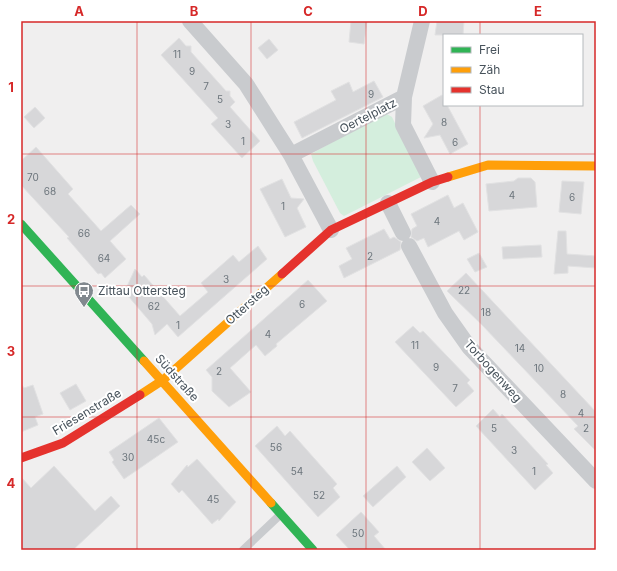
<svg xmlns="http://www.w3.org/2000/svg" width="617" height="571" font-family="Inter,sans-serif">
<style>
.green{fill:#d4eedd}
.building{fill:#d7d7d9;stroke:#e1e1e2}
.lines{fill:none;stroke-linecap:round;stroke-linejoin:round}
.lane{stroke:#c9cbce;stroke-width:8}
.street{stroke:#c9cbce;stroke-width:16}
.fast{stroke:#30b455;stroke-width:9}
.slow{stroke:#ff9f0a;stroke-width:9}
.jam{stroke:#e5322d;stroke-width:9}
.grid{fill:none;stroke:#d62828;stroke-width:1;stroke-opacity:0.55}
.labels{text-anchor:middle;stroke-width:4;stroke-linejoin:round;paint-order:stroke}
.number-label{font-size:10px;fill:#6c757c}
.street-label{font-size:12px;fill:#47525b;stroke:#fff}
.poi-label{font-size:12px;fill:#47525b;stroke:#fff;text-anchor:start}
.neatline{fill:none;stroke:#d62828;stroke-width:1.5}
.grid-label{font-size:13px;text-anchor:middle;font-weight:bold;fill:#d62828}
</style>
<rect width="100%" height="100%" fill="#f0efef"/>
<path class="green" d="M385 113 392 117 421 177 344 216 340 213 313 161 311 154Z"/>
<path class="building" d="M351 21H367L364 44 349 42Z
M437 21H464L463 35H435Z
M179 38 186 46H191V52L226 91H230V96L235 102 230 107 260 141 242 158 211 124 218 118 161 55Z
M269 39 278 50 267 59 258 48Z
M374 81 383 97 302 138 294 122 336 100 331 91 349 82 353 92Z
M442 95 444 105H447L468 144 450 154 440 135 424 138 433 124 423 106Z
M35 107 45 118 34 128 24 117Z
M36 147 73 189 68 194 101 231 131 205 140 214 110 241 126 259 105 278 101 273 98 274 67 238 69 237 21 185V161Z
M518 178H531L535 182 537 207 489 211 486 184 514 181Z
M282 179 291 198 304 199 297 208 306 227 285 237 260 189Z
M562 181 584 182 581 214 559 212Z
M448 195 454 208 463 203 478 232 464 240 459 231 428 247 424 238 417 241 411 237 412 229 417 226 411 214Z
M384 229 390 239 394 237 401 242 400 250 344 278 339 266 352 259 346 248Z
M558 231H566L567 254 596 256V268L568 266V273L554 274Z
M541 245 542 257 503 259 502 247Z
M258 246 267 259 178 337 167 324 155 335 152 324 129 297 123 295 135 269 142 277 144 275 180 316 208 292 201 283 233 255 239 262Z
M479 253 487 267 475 272 467 259Z
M466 273 596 412V451L574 429 578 426 482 325 447 291Z
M308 280 327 301 276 344 277 346 265 356 256 345 230 368 251 392 229 407 212 391V377L206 370Z
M413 326 420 333 423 331 470 380 467 383 474 391 456 407 395 342Z
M21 384 24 388 33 385 43 414 35 417 38 425 21 432Z
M76 384 86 401 70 410 60 393Z
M493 409 500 417 502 414 548 464 546 465 553 473 535 490 476 426Z
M159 418 178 442 124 479 112 462 114 460 109 452Z
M277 426 285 436 290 431 337 484 333 488 340 497 318 517 255 446Z
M427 448 445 468 430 481 412 462Z
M197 459 236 502 219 521 218 519 212 524 182 490 179 493 171 484 187 465 188 467Z
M54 466 95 511 111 496 120 506 73 550H21V477L31 488Z
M397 466 406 477 373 507 363 496Z
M361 512 379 532 374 536 386 550H350L336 535Z"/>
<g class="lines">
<path class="lane" d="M243 550 281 514"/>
<path class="street" d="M190 21 246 84 291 155
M404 97 422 21
M388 203 403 233
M331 230 291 155 404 97 403 125 432 182
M409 246 445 313 469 347 596 481"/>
<path class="fast" d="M21 224 144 361
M271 503 313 550"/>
<path class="slow" d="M448 177 488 165 596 166
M144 361 271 503
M140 395 163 380 282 274"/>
<path class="jam" d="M282 274 331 230 432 182 448 177
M21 458 63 443 140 395"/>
</g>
<path class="grid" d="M137 21V550M251 21V550M366 21V550M480 21V35M480 105V550M21 154H596M21 286H596M21 417H596"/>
<defs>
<g id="bus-pin" transform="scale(1)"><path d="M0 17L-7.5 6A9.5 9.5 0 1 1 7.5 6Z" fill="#82898f" stroke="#fff"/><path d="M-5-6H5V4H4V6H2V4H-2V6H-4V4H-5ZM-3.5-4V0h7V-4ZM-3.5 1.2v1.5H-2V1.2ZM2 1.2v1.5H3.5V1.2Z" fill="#fff"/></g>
</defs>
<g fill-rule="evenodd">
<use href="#bus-pin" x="84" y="291"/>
</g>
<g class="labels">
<g class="number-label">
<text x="177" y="58">11</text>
<text x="192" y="75">9</text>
<text x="206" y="90">7</text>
<text x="371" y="98">9</text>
<text x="220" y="103">5</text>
<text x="444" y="126">8</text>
<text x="228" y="128">3</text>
<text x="243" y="145">1</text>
<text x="455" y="146">6</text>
<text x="33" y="181">70</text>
<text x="50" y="195">68</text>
<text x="512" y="199">4</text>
<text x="572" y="201">6</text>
<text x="283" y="210">1</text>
<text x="437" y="225">4</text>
<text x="84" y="237">66</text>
<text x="370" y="260">2</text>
<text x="104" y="262">64</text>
<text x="226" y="283">3</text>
<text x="464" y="294">22</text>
<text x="302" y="308">6</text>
<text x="154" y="310">62</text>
<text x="486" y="316">18</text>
<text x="178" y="329">1</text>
<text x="268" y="338">4</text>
<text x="415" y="349">11</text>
<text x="520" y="352">14</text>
<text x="436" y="371">9</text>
<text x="539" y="372">10</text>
<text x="219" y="375">2</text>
<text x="455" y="392">7</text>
<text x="563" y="398">8</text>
<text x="581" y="417">4</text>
<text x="494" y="432">5</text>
<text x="586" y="432">2</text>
<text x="156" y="443">45c</text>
<text x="276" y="451">56</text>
<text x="514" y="454">3</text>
<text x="128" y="461">30</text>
<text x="297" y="475">54</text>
<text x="534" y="475">1</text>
<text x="319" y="499">52</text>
<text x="213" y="503">45</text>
<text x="358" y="537">50</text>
</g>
<g class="street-label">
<text transform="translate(368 116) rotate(-27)" y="4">Oertelplatz</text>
<text transform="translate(247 305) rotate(-42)" y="4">Ottersteg</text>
<text transform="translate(493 371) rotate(48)" y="4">Torbogenweg</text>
<text transform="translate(177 378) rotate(48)" y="4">Südstraße</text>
<text transform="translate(87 412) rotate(-31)" y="4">Friesenstraße</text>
</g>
<g class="poi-label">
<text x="98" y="295">Zittau Ottersteg</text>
</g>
</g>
<rect width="617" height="571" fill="none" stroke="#ffffff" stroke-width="44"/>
<rect x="443" y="34" width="140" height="72" fill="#ffffff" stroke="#b5babd"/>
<rect x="451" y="47" width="20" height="6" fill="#30b455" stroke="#b5babd"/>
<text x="479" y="54" font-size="12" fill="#47525b">Frei</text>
<rect x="451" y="67" width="20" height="6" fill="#ff9f0a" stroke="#b5babd"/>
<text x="479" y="74" font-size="12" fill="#47525b">Zäh</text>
<rect x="451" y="87" width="20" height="6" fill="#e5322d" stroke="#b5babd"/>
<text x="479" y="94" font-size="12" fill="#47525b">Stau</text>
<rect x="22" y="22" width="573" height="527" class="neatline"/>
<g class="grid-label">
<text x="79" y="16">A</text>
<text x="194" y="16">B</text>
<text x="308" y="16">C</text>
<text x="423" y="16">D</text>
<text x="538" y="16">E</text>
<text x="11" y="92">1</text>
<text x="11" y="224">2</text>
<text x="11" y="356">3</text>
<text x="11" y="488">4</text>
</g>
</svg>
